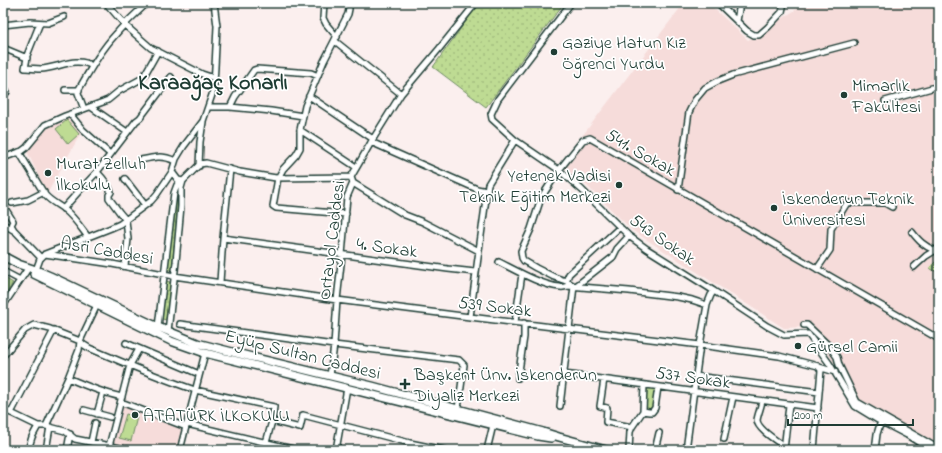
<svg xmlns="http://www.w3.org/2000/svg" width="942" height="453" font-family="'Indie Flower',sans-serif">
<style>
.built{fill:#f6dcda}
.grass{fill:url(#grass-dots);stroke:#6e8c64}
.forest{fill:url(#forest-firs);stroke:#6e8c64}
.cemetery{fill:url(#cemetery-stones);stroke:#6e8c64}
.park{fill:#bedb93;stroke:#6e8c64}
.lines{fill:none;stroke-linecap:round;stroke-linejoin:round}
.minor-casing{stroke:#1f3d34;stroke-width:8}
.major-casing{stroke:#1f3d34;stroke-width:10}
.minor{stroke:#fff;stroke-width:5}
.major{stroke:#fff;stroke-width:7}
.poi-dot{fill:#1f3d34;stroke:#fff;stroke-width:1.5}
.labels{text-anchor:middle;stroke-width:3.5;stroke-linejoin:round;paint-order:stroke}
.poi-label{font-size:18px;fill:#1f3d34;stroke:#fff;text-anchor:start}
.street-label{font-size:18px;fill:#1f3d34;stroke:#fff}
.district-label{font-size:22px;font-weight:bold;fill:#1f3d34;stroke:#fff}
</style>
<defs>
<pattern id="grass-dots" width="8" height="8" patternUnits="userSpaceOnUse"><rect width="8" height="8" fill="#bedb93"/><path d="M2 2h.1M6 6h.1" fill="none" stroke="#a3bd7f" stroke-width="1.8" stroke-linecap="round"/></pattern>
<pattern id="forest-firs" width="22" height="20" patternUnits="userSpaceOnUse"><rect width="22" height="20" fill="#bedb93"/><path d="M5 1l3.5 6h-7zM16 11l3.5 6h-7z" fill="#a3bd7f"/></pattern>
<pattern id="cemetery-stones" width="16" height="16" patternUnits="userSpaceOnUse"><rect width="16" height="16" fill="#bedb93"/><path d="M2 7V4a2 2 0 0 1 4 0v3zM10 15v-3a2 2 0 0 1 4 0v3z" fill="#a3bd7f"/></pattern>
</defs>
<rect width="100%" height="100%" fill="#fbefee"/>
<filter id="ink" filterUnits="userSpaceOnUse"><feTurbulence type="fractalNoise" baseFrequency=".025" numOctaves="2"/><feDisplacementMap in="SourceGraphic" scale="8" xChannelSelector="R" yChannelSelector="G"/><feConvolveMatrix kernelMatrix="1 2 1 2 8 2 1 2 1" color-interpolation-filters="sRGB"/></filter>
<g filter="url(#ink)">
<path class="built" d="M684 3H708L748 40 767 30 786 16 806 3H939V450L856 403 844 378 825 349 806 327 784 328 633 231 586 185 560 165Z
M70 116 82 131 47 194 27 151 46 129Z
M121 402 186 427 180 450H130L109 445Z"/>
<path class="grass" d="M479 3H564L486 107 433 67Z
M177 190H179L172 270H167L170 238Z
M166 281 170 282 167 320 162 319Z"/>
<path class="forest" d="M939 258V273L929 268Z"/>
<path class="cemetery" d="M3 277 13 283 3 299Z"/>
<path class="park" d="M67 120 79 134 68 144 56 129Z
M645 388 656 389 654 405 651 410H644Z
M126 414 137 417 131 441 119 438Z"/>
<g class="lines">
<g class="minor-casing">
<path id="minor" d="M83 3H86
M106 3 126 26 151 48 202 74 214 78
M324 3 323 18 326 24 337 37
M571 3 498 99 491 114 492 119 515 140 559 170 582 190 629 236 647 249 714 291 767 326 784 335 808 334 829 363 855 406 878 420 907 435 931 450
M718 3 747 31 754 35H759L768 27 782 12 784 3
M737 21 740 3
M3 25 30 22 48 23 64 17
M335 41 401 94
M3 48 27 58 25 68C30 68 36 69 41 69 58 68 77 56 92 66
M26 58 40 23
M3 90 7 92
M65 90H79
M309 96 373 139
M885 101 939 86
M91 107 127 132
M208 107H230L271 111 303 116
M230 107 235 97 254 70 257 69 311 73 318 76
M84 109 78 93 79 89C90 70 101 50 116 34 125 23 137 13 147 3
M70 114 83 130 110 154
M300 130 356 167
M371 142 477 189 487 191
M19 152 45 195C51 202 59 205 65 210 75 218 81 228 88 237
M3 158 22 151 26 148 45 125 65 116 103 102 108 100 119 91 141 79 145 74 158 51
M141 160C154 157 163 155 175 161
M199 166 200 142 203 122
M97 172C103 178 108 184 111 192L109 195V198L120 213 126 220 128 239 125 266
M172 172 178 180 183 181
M125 179 145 205
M353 183 405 215 423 222 479 251
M678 190 689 112 695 100 705 88 718 81 733 75 854 43
M12 203 28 200 44 192
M3 205 13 221 11 225 14 230
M63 209 80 190 97 172 136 121 140 118 171 77
M346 214 276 208 273 206 278 178 283 169 296 155 300 148V130L305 106 324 61 348 14 349 9V3
M3 224 15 231 41 258
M912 232C919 241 924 246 934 250
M223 238 448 269 475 272
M45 254 112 264 174 276 337 300 470 317 700 345 779 356 818 366 821 370 814 450
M499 262C515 270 543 286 560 287 563 288 566 286 569 286L629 291 678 297 692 300 707 305
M914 267 926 256 939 248
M817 269 830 250 831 229 847 203H885L892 207
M36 270 40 259 45 254 111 228 120 224 151 201 157 194 172 172 176 159 184 146 203 121 212 95 214 84 215 67 217 26 214 3
M3 271 20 280
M566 281 569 274 620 227
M220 282 223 238 230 169
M576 286 613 257 617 249 629 236
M3 306 27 270
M470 317 488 184 515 140
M515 322 522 274
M180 324 334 345 459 360 464 365 458 409
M804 325H807L829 346 837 357 839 365 857 402 939 449
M158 327 170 225 174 193 177 185 181 181
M168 331 176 262 181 206V188L183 181 200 164 206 163 240 172 276 178 351 177
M126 343 199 374
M3 356 25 330 34 325 50 329 80 341 84 345 89 348C124 363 159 378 195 390L274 407 272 421
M819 367 835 372
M564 374 818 408
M330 376 334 345 337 300 342 255 347 197 353 183 351 177 373 139 401 94 439 49 476 3
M696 376 819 392
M68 378C86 386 103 393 122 397
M518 378 524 337V323
M604 379 600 406 607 408 606 422 632 427
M762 401C761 407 758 414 757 420 757 429 777 441 784 446
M121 402 186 427
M560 406 574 286 566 281 554 277 536 268 524 261 522 258 521 251 531 229 541 198 559 170 583 140 590 138 939 339
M3 409 38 426H46L65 431 75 439 130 450
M84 410 110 417
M643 411 649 412H652L655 408 658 387
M11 413 54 330
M97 414 103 392
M187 424 297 450
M46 426 68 378 79 350 80 341 97 305
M724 439 733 397
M91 442 95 423
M28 450 32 437 38 426
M46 450 50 427
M67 450 70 434
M108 450 130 365 139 349
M180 450 205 353
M264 450 272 421 300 428 303 415 410 443 444 450
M336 450 347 388
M487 450 493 425
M629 450 630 432 632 427 643 411 644 385
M655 450 659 433
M686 450 700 345 707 305 711 295 714 291
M784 450 789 405
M875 450 877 434 881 421"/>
</g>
<g class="major-casing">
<path id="major" d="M3 256 18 264 36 270 50 276 158 327 197 343 248 356 372 386 543 432 559 437 606 450
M34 274 140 326 171 341 205 353 538 436 551 438"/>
</g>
<use href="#minor" class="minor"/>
<use href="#major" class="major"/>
</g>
</g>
<g class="poi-dot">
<circle cx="554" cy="52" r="4"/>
<circle cx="844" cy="95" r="4"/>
<circle cx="48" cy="173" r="4"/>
<circle cx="619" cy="185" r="4"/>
<circle cx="774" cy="208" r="4"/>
<circle cx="798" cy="346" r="4"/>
<path d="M403 378h4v4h4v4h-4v4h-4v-4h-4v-4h4z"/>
<circle cx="135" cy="415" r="4"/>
</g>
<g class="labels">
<g class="poi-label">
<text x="562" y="48">Gaziye Hatun Kız<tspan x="562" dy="21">Öğrenci Yurdu</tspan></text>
<text x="852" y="91">Mimarlık<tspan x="852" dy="21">Fakültesi</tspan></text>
<text x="56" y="169">Murat Zelluh<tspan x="56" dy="21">İlkokulu</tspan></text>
<text x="611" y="181" text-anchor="end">Yetenek Vadisi<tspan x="611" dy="21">Teknik Eğitim Merkezi</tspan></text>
<text x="782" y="204">İskenderun Teknik<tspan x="782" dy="21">Üniversitesi</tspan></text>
<text x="806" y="352">Gürsel Camii</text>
<text x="414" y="380">Başkent Ünv. İskenderun<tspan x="414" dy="21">Diyaliz Merkezi</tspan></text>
<text x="143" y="421">ATATÜRK İLKOKULU</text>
</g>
<g class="street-label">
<text transform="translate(641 152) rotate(30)" y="6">541. Sokak</text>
<text transform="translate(663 239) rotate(35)" y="6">543 Sokak</text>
<text transform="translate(331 240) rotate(-83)" y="6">Ortayol Caddesi</text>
<text transform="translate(387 247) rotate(8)" y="6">4. Sokak</text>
<text transform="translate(107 250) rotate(10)" y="6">Asri Caddesi</text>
<text transform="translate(495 306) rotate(7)" y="6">539 Sokak</text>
<text transform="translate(303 354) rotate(14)" y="6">Eyüp Sultan Caddesi</text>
<text transform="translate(693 377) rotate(8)" y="6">537 Sokak</text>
</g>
<g class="district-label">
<text x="213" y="89">Karaağaç Konarlı</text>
</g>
</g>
<rect width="942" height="453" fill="none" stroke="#fff" stroke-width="16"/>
<rect x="8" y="8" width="926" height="437" fill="none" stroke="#1f3d34" stroke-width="1.5" filter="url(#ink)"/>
<path d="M788 419v6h125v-6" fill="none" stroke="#1f3d34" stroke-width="2"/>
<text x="794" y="419" font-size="12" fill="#1f3d34" stroke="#ffffff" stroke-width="3" paint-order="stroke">200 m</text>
</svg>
